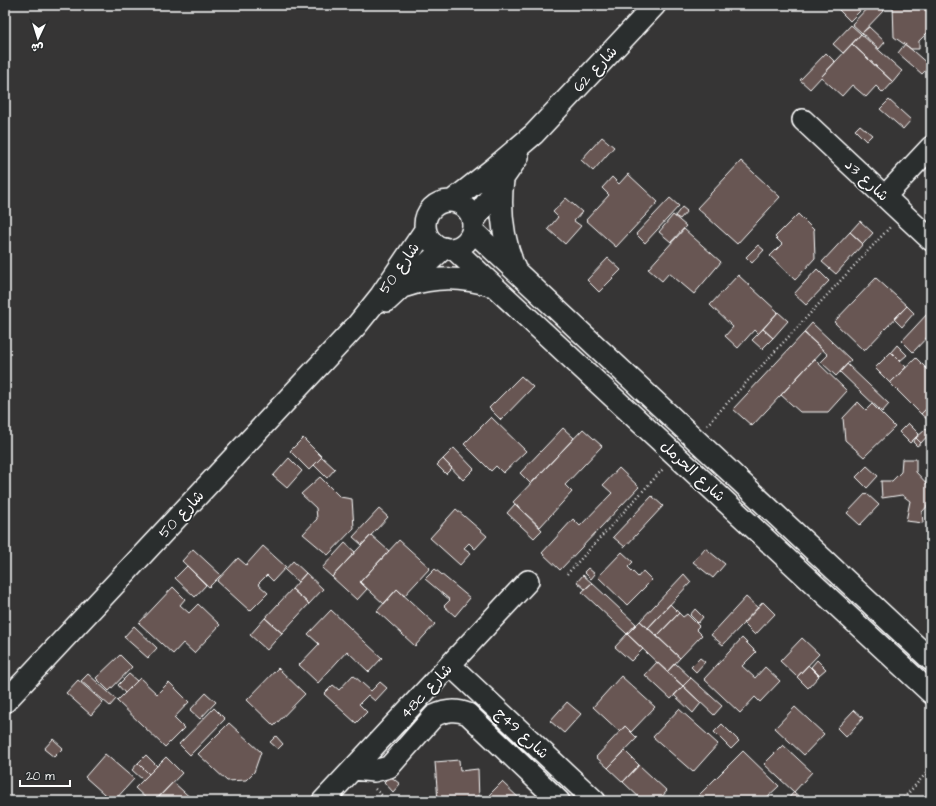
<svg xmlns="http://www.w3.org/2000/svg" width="936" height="806" font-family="'Architects Daughter','Playpen Sans Arabic',sans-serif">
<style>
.building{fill:#685653;stroke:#fff}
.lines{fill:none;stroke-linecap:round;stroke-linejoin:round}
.minor-casing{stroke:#fff;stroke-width:24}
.path{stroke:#fff;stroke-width:2.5;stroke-dasharray:1 3;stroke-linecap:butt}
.minor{stroke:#2a2d2e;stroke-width:21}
.labels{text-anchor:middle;stroke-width:3.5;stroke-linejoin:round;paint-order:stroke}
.street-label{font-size:15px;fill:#fff;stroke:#2a2d2e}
</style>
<rect width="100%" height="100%" fill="#363535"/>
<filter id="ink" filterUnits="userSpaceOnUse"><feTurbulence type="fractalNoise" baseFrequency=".025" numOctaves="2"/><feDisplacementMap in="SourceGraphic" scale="8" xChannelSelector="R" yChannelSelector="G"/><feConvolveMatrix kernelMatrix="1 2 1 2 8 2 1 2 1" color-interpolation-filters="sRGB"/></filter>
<g filter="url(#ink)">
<path class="building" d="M834 5 850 6 866 5 850 21Z
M870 5H880L885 9 862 33 852 24Z
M893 5H926L931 11V29L919 41V49H911L894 37Z
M851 25 861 34 843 53 833 44Z
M869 27 885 42 879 49 862 33Z
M861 34 902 71 893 82 852 44Z
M852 44 893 82 883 93 876 86 866 97 852 85 842 96 821 77Z
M905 44 930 66 922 74 898 53Z
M826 53 835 62 810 89 800 80Z
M889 100 911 120 903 129 880 109Z
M860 125 872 135 866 141 855 130Z
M602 137 614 147 593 171 581 160Z
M741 161 780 197 737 244 697 208Z
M628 174 658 202 616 247 586 220 609 195 602 188 612 177 619 184Z
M566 198 582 212 574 221 581 226 565 244 548 229 558 217 553 212Z
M670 198 679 206 645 243 636 234Z
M682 207 687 211 680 219 675 216Z
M798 214 814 230 815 258 795 280 770 256 782 244 775 237Z
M673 215 686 226 671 242 659 232Z
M860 221 873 233 863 244 850 232Z
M684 229 721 262 694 294 669 273 662 281 648 269Z
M850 232 863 244 836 274 822 262Z
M758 245 764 250 752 263 746 257Z
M608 258 621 270 599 292 587 280Z
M817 269 829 281 806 305 794 294Z
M738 275 778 312 758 334 754 330 738 348 725 336 733 327 710 305Z
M876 278 907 306 864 351 834 322Z
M907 306 914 313 902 327 894 319Z
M778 312 788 321 773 338 763 329Z
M928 313 931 316V333L913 352 902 341Z
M812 323 851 360 836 376 821 362 828 355 804 332Z
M763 329 773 338 762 349 752 340Z
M804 333 823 350 752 426 733 409Z
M897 345 907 355 900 361 891 352Z
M891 352 906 367 890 383 875 368Z
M916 358 931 373V404L921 414 890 383Z
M814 359 847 391 828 412H800L781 395Z
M847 364 889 404 882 412 840 372Z
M521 376 533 387 501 420 489 408Z
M858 402 866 410 872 404 895 427 864 457 845 440 843 418Z
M931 404V419L929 421 921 414Z
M491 417 526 451 503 473 496 466 491 471 464 444Z
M908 423 919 434 910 443 899 432Z
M563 428 574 438 531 484 520 473Z
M583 429 602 446 565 485 572 492 540 527 513 502Z
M926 429 930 433 921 443 916 438Z
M303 438 322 457 309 470 290 451Z
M916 438 921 443 917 446 913 442Z
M454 448 474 469 463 480 443 459Z
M322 457 335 469 327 478 314 465Z
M289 458 302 471 287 488 273 476Z
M443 459 452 468 446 474 437 465Z
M902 459H916V472L929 486H931V502L922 512 923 523 906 521 910 501 902 495 882 498 881 481H892L901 472Z
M867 466 878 476 867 488 856 477Z
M619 468 639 487 560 570 542 553 573 519 580 526 612 493 603 485Z
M320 477 340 497 352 499 354 528 328 555 303 534 317 519 316 508 301 494Z
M866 493 879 505 860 525 847 513Z
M652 496 663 506 625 547 613 537Z
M515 504 542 530 534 538 507 513Z
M379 509 388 517 362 545 353 537Z
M456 509 487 536 475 549 469 543 464 548 471 553 460 565 430 538Z
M371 535 389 551 360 582 367 589 357 600 332 577Z
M399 540 430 568 404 596 397 589 384 604 360 582Z
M345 543 355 552 332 577 322 568Z
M263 546 286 567 273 581 267 575 258 584 268 593 250 611 217 581 238 558 246 565Z
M705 548 725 564 713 578 693 562Z
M193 549 221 575 209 587 182 561Z
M622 552 633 562 628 567 638 577 643 571 652 580 627 605 598 577Z
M293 561 306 573 298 582 285 570Z
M187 566 206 585 195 597 175 578Z
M588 568 595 574 591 579 584 572Z
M435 569 470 598 455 616 444 606 450 600 425 579Z
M306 573 323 589 309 604 292 589Z
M684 574 691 582 648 628 640 621Z
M583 575 592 583 585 589 577 582Z
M592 583 636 624 627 634 582 592Z
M173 587 185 599 180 605 189 613 198 604 220 625 194 653 183 643 173 654 139 623Z
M292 589 309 604 282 633 265 618Z
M397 589 435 624 415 646 377 611Z
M746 597 758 608 723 645 711 635Z
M763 602 775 614 755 635 743 623Z
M670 604 679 613 657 636 648 628Z
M695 609 703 617 698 623 690 615Z
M331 610 382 658 369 672 347 651 318 683 299 665 319 644 308 634Z
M679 613 683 617 687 614 699 626 696 629 702 635 680 658 657 636Z
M265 618 282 633 267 650 250 635Z
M640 621 680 658 667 672 627 634Z
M134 626 157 648 148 658 124 637Z
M627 634 643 649 631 661 615 647Z
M742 638 756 652 742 666 755 678 765 667 780 681 760 702 755 697 740 713 704 679Z
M802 638 819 654 797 677 780 661Z
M120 655 132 667 109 691 96 678Z
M700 658 705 662 696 672 691 667Z
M817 660 826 669 819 675 811 667Z
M657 662 683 686 671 699 645 675Z
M675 663 691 678 683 686 667 672Z
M808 665 819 676 808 688 797 677Z
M278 668 305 694 274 726 247 700Z
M88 674 116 699 110 706 81 681Z
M129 674 137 681 125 693 118 685Z
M353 675 371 691 380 682 387 688 375 701 368 695 359 704 367 712 356 723 324 694 333 685 339 690Z
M621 676 655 707 631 732 625 726 620 732 593 707Z
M140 678 157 694 169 682 189 702 174 718 184 728 165 747 117 701Z
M691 678 722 706 714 715 683 686Z
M78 680 103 702 91 715 66 693Z
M683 686 701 703 693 713 674 695Z
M206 693 216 702 200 719 190 710Z
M567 702 581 714 564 733 550 721Z
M795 707 824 734 804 755 775 728Z
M214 708 225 719 190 755 179 744Z
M679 709 718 744 693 772 653 737Z
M854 710 863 718 846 737 837 728Z
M229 723 261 752 254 772 246 780 227 781 198 754Z
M722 724 739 741 731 749 714 732Z
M625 726 637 738 608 768 596 757Z
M276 736 283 744 278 749 270 742Z
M53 739 63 748 54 757 44 749Z
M783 745 812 772 794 792 764 764Z
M625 751 639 765 623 782 608 768Z
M743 751 779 786 763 801H704L698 796Z
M105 754 134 779 114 801H112L85 777Z
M146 755 157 766 149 774 138 763Z
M166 757 182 773 155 801H149L135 788Z
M459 760 460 771 478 769 479 801H438L435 762Z
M138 763 149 774 143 780 132 770Z
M639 765 667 791 658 801H643L623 782Z
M390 776 400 784 393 792 384 782Z
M173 782 194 801H155Z
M502 782 522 801H497L490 794Z
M794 792 804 801H786Z"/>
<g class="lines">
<g class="minor-casing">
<path id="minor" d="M803 120 931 240
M503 180C499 211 503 240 515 269
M885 196 931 147
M425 225a24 24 0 1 1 48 0a24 24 0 1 1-48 0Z
M452 201 494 168 534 134 655 5
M473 222 518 157
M473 231 931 660
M454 249 931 693
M406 286C436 276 463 277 493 286
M387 301 444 248
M450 665 595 801
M5 702 357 325 381 295 425 230
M353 769 374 771 389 767 434 716C446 710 456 709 468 714L559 801
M323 801 528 581"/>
</g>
<path class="path" d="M707 425 891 226
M567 574 663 469
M375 789 388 801
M901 801 931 768"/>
<use href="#minor" class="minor"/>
</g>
</g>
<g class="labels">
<g class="street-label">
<text transform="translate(595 69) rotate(-47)" y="5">شارع 62</text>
<text transform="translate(867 180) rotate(43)" y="5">شارع 3د</text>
<text transform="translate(399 268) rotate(-55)" y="5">شارع 50</text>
<text transform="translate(693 471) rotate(43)" y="5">شارع الحرمل</text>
<text transform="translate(181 514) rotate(-47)" y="5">شارع 50</text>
<text transform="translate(426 691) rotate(-47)" y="5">48c شارع</text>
<text transform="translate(522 733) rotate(43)" y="5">شارع 49ج</text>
</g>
</g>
<rect width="936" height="806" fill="none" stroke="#2a2d2e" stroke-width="20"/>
<rect x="10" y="10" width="916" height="786" fill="none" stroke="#fff" stroke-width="1.5" filter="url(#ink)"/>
<g transform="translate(38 38) rotate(184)" stroke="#2a2d2e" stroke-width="3" paint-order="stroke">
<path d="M0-3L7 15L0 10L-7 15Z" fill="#ffffff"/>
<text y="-6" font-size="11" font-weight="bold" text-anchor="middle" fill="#ffffff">ش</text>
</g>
<path d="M20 780v6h50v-6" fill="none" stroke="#ffffff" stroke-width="2"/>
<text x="26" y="780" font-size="12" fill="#ffffff" stroke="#2a2d2e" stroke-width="3" paint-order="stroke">20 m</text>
</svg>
